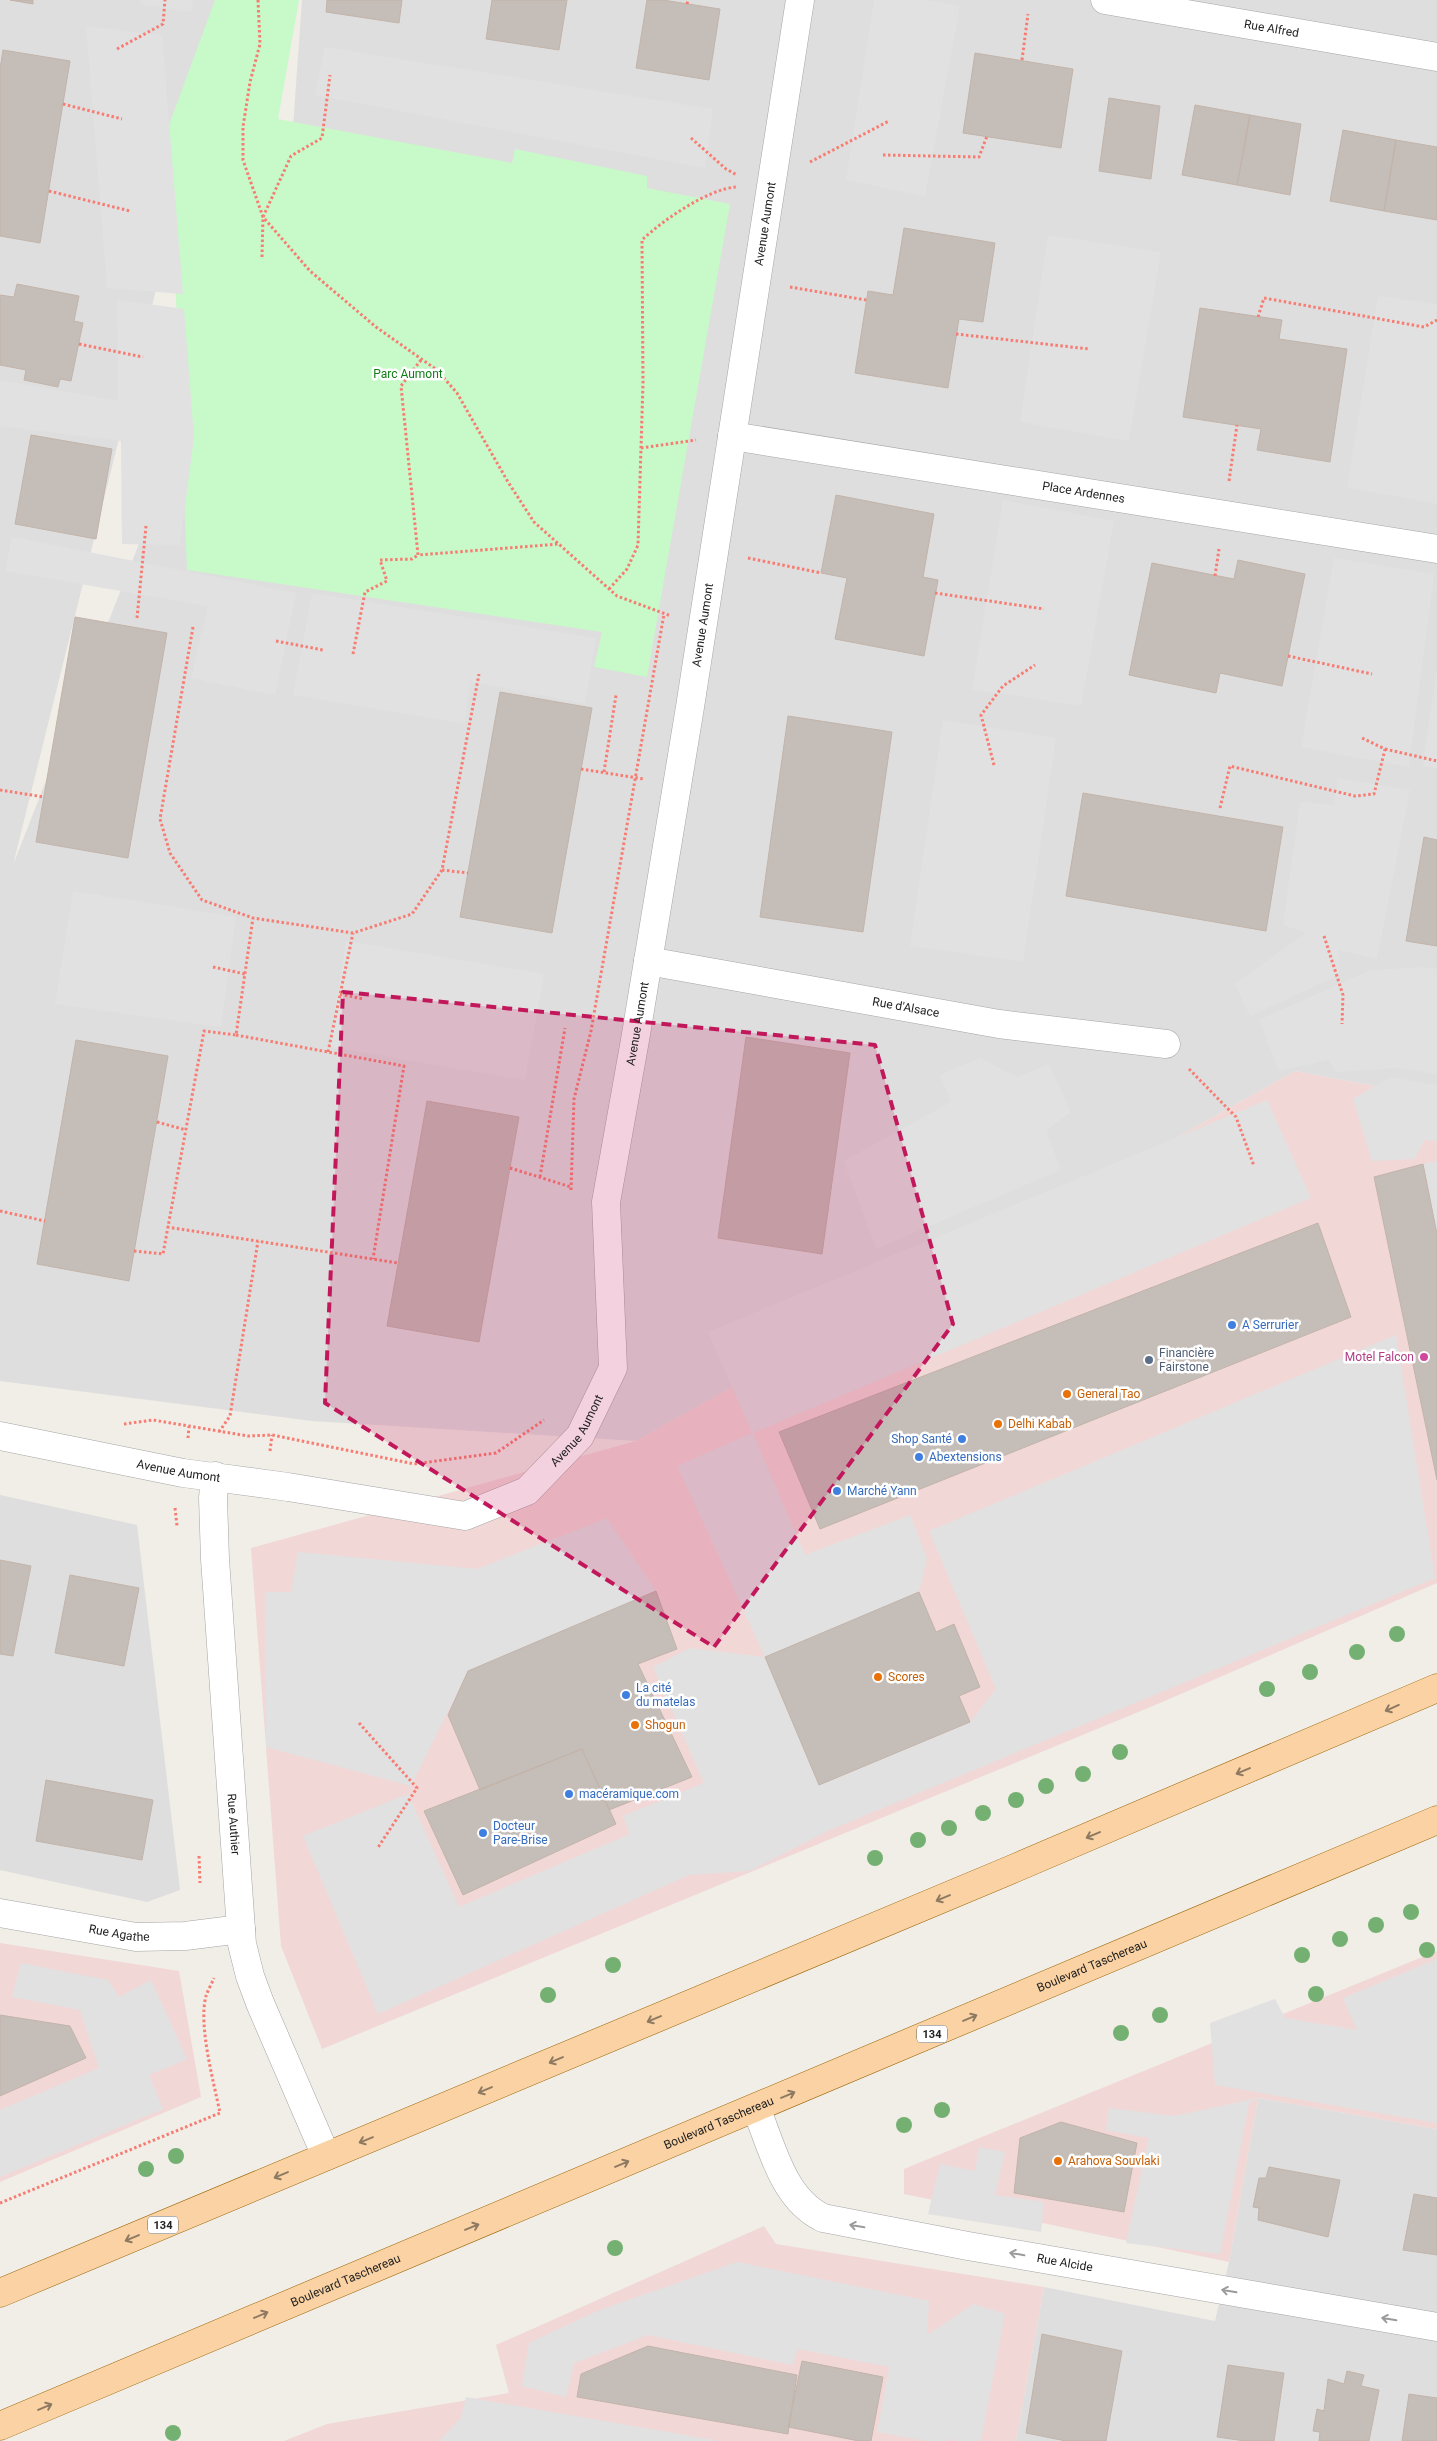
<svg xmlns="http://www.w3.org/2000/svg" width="1437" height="2441" font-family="Roboto,sans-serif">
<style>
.residential{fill:#dfdede}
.commercial{fill:#f1d8d7}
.park{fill:#c7f9c9}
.parking{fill:#e1e1e1}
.building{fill:#c5bdb7;stroke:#c2b4aa}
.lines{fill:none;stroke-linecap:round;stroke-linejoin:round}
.minor-casing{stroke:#a5a5a5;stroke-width:29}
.major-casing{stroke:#996304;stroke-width:29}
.path{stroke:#f77c72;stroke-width:3;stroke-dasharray:2.5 2.5;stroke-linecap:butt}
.minor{stroke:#fff;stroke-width:28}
.major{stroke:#fad2a3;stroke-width:28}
.tree{fill:#75b073}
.oneway{stroke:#8e7a62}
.oneway2{stroke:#9b9b9b}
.marked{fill:#c2185b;fill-opacity:0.2;stroke:#c2185b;stroke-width:4;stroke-dasharray:10 6;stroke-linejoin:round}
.shop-dot{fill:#3f7fe0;stroke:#fff;stroke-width:2}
.hotel-dot{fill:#d1479c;stroke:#fff;stroke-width:2}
.service-dot{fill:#5c6f8a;stroke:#fff;stroke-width:2}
.food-dot{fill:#e8710a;stroke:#fff;stroke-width:2}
.labels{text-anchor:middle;stroke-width:5;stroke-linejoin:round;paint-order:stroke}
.shield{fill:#fff;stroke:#646464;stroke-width:1}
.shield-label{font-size:11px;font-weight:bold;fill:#212121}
.street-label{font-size:12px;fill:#212121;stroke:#fff}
.park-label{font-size:12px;fill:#0f7e14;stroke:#fff}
.shop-label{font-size:12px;fill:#366cbe;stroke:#fff;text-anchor:start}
.service-label{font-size:12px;fill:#4e5e75;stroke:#fff;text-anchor:start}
.hotel-label{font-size:12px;fill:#b23c85;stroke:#fff;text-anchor:end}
.food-label{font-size:12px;fill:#c56008;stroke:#fff;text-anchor:start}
</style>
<rect width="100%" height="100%" fill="#f1ede7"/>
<path class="residential" d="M0 0H228L13 865 291 156 302 0H1437V1098L1295 1071 636 1441 312 1421 0 1381Z
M0 1495 137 1525 180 1890 147 1902 0 1870Z
M1258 2098 1437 2129V2441H1016L1044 2287 1215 2321 1229 2262Z"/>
<path class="commercial" d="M1295 1071 1437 1098V1583L1160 1703 322 2049 281 1946 251 1548 636 1441Z
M0 1943 179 1971 201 2097 0 2182Z
M1437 1951V2129L1258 2098 1229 2262 904 2194V2169Z
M764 2226 776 2244 1044 2287 1016 2441H284L327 2424 509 2393 496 2345Z"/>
<path class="park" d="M215 0H299L278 119 512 163 515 149 647 176V188L730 204 647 677 594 667 602 632 187 570 169 125Z"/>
<path class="parking" d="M141 0H193L191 12 140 4Z
M874 0H924L960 6 925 196 846 180Z
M86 26 162 35 183 294 107 288Z
M325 47 713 109 705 168 315 95Z
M1048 235 1161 252 1129 441 1020 422Z
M1378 296 1437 304V504L1347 487Z
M117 300 184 309 194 437 180 545 122 544 121 441 0 426V380L118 401Z
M1003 500 1114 521 1081 706 972 689Z
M12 537 296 593 275 695 191 678 208 606 5 571Z
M1334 558 1434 574 1409 767 1301 747Z
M312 593 596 638 585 704 470 681 465 724 293 695Z
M1437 669V768L1422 766Z
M943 720 1056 738 1023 962 910 946Z
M1338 778 1410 790 1377 959 1339 950V975L1250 1016 1235 984 1306 933 1283 925 1300 802 1334 805Z
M73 891 236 917 221 1027 55 1004Z
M346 941 544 974 525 1080 330 1047Z
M1423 967 1437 969V1074L1397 1068 1336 1072 1328 1060 1279 1071 1259 1020 1371 970Z
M980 1058 1017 1077 1049 1064 1071 1112 1046 1130 1061 1170 876 1249 844 1161 951 1102 940 1075Z
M1390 1077 1437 1085V1141L1424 1140 1415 1159 1372 1161 1353 1099Z
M1267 1100 1311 1198 753 1433 805 1555 910 1515 927 1558 919 1592 766 1658 819 1785 970 1722 996 1689 929 1531 1396 1335 1435 1578 830 1830 749 1871 689 1875 378 2014 303 1836 408 1794 459 1907 630 1834 623 1816 704 1783 653 1667 690 1648 765 1657 677 1466 752 1433 708 1332Z
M1437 1161V1234L1423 1164Z
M607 1518 656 1591 468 1671 411 1786 266 1747 265 1592H291L298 1552 477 1569Z
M1437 1959V2123L1215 2085 1210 2023 1275 1999 1285 2018 1357 2030 1343 1998Z
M21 1963 108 1980 119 1997 151 1980 187 2059 149 2075 163 2109 0 2177V2110L99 2068 80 2010 12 1997Z
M1258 2098 1249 2103 1220 2254 1126 2243 1149 2138 1106 2130 1109 2108 1174 2116Z
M979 2147 1005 2152 995 2195 1044 2202 1041 2232 928 2214 940 2164 975 2171Z
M737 2262 929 2301 927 2335 974 2304 1005 2314 981 2441H956L948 2439 947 2441H926L877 2432 889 2367 798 2349 792 2365 648 2335 574 2363 566 2397 522 2386 529 2343 597 2311Z
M466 2397 719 2441H439L461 2418Z"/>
<path class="building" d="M10 0H33V4Z
M327 0H402L399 23 326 12Z
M492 0H567L559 50 486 39Z
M647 0H663L720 9 709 80 636 68Z
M3 50 70 61 40 243 0 236V69Z
M975 53 1073 69 1061 148 963 133Z
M1109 98 1160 106 1151 179 1099 171Z
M1195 105 1250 115 1237 185 1182 175Z
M1250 115 1301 124 1290 195 1237 185Z
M1343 130 1396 140 1384 211 1330 201Z
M1396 140 1437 147V220L1384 211Z
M904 228 995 243 983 322 959 319 948 388 855 373 868 291 893 295Z
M17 284 79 296 74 321 83 323 71 381 60 379 58 387 24 380 26 370 0 365V295L14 297Z
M1200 308 1282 320 1279 339 1347 349 1330 462 1257 450 1261 429 1183 417Z
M31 435 112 449 96 539 15 524Z
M836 495 934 514 923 577 938 580 924 656 835 639 847 578 821 573Z
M1238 560 1305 574 1282 686 1220 673 1216 693 1129 675 1152 563 1234 579Z
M75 617 167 633 128 858 36 842Z
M500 692 592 708 552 933 460 917Z
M788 716 892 732 863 932 760 917Z
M1083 793 1283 827 1266 931 1066 896Z
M1424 837 1437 840V946L1406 941Z
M746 1037 850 1053 822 1254 718 1238Z
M76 1040 168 1056 129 1281 37 1264Z
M427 1101 519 1117 479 1342 387 1326Z
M1423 1164 1437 1234V1480L1374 1177Z
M1318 1223 1351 1317 820 1529 779 1432Z
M0 1560 31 1566 13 1656 0 1654Z
M70 1575 139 1588 124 1666 55 1653Z
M656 1591 677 1649 638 1664 692 1777 609 1810 582 1749 480 1790 448 1715 468 1671Z
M919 1592 936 1632 954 1624 980 1687 959 1696 970 1722 819 1785 765 1657Z
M582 1749 616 1824 463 1895 424 1811Z
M46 1780 153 1800 142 1860 36 1841Z
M0 2015 70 2026 86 2058 0 2096Z
M1061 2122 1137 2143 1124 2212 1014 2193 1020 2138Z
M1269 2167 1340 2180 1328 2237 1258 2220 1259 2208 1253 2207 1259 2178H1266Z
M1414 2194 1437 2198V2255L1403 2250Z
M1042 2334 1122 2351 1106 2441H1066L1026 2433Z
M648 2346 797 2375 788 2434 577 2397 581 2374Z
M802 2361 883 2377 871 2441H859L788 2427Z
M1228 2365 1284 2373 1274 2441H1245L1217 2437Z
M1347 2371 1364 2375 1361 2386 1379 2390 1369 2441H1319L1320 2432 1313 2431 1317 2409 1324 2411 1328 2379 1344 2384Z
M1409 2394 1437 2398V2441H1402Z"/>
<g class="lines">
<g class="minor-casing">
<g id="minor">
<path id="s1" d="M1105 0 1437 57"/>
<path id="s2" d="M732 436 1437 549"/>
<path id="s3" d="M648 961 999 1024 1166 1044"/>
<path id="s4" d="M0 1436 183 1473 288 1487 465 1516 527 1491 580 1436 613 1368 606 1202 635 1040 690 707 800 0"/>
<path id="s5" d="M215 1476 213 1498 215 1559 242 1944 250 1976 260 2003 326 2156"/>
<path id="s6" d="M0 1913 136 1937 185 1936 241 1929"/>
<path id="s7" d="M756 2108C772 2147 783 2199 823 2218L968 2246 1437 2327"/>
</g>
</g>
<g class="major-casing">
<g id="major">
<path d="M0 2293 1015 1868 1437 1688"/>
<path id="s8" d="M0 2426 1437 1820"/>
</g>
</g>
<path class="path" d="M258 0 260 44 250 82 243 127V160L263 217 310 271 376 327 437 370 457 393 508 482 534 522 617 596 671 616
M687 4 688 0
M117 49 163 24 165 0
M1022 60 1028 14
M63 104 122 119
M691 138 726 169 737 175
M883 155 979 157 987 136
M810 162 889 121
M49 191 130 211
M262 257 263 217 291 156 322 138 330 75
M790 287 866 300
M1258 317 1264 298 1424 327 1437 320
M956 334 1089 349
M79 344 143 357
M421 360 401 386 418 555 559 544
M641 448 696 440
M1229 481 1237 425
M748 558 821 573
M1215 576 1219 549
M609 589 627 569 638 545 643 383 642 240C663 220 708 189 736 187
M935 593 1044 609
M137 618 146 526
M193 627 160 819 170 853 202 900 253 918 353 933 412 914 442 870 479 674
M276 641 323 650
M353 654 365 592 387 581 380 560 412 559 418 555
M1288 656 1372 674
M1385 749 1437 761
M994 765 981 715 1003 686 1035 665
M581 769 644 779
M604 772 616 695
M0 790 44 797
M1220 808 1230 766 1355 796 1374 794 1385 749 1362 738
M442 870 468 873
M1324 936 1343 995 1342 1024
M213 967 245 974
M340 994 363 999
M236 1035 404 1066 373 1259
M328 1052 353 933
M1189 1069 1236 1117 1254 1166
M157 1122 186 1130
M510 1168 571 1187
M540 1177 565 1028
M571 1190 574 1099 591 1031 664 614
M0 1211 45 1221
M167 1227 398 1263
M134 1251 163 1254 204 1031 236 1035 253 918
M124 1424 153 1420 248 1436 272 1435 414 1464 496 1453 544 1420
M219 1432 230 1416 258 1241
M188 1438 189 1426
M270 1451 272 1435
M175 1508 177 1526
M359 1723 417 1788 377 1849
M199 1856 200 1883
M0 2203 220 2113C214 2083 198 2025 206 1996 208 1990 212 1983 214 1978"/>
<use href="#minor" class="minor"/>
<use href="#major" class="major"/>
</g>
<g class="tree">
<circle cx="1397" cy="1634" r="8"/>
<circle cx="1357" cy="1652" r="8"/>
<circle cx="1310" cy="1672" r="8"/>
<circle cx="1267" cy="1689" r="8"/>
<circle cx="1120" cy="1752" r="8"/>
<circle cx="1083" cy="1774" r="8"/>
<circle cx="1046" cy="1786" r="8"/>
<circle cx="1016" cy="1800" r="8"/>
<circle cx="983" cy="1813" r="8"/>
<circle cx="949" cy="1828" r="8"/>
<circle cx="918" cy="1840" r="8"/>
<circle cx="875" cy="1858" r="8"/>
<circle cx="1411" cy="1912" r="8"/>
<circle cx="1376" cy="1925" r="8"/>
<circle cx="1340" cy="1939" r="8"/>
<circle cx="1427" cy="1950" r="8"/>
<circle cx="1302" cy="1955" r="8"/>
<circle cx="613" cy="1965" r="8"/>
<circle cx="1316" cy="1994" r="8"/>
<circle cx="548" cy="1995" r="8"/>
<circle cx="1160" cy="2015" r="8"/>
<circle cx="1121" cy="2033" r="8"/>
<circle cx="942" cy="2110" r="8"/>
<circle cx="904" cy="2125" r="8"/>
<circle cx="176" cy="2156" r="8"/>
<circle cx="146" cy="2169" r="8"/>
<circle cx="615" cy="2248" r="8"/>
<circle cx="173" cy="2433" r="8"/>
</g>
<defs><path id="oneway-shaft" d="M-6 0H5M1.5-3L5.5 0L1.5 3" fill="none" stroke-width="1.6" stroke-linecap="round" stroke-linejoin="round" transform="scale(1.25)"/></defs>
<g class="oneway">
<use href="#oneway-shaft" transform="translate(1392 1708) rotate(156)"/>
<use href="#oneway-shaft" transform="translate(1243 1771) rotate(157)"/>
<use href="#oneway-shaft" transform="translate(1093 1835) rotate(157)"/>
<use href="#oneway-shaft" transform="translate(943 1898) rotate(157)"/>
<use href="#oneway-shaft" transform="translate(970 2018) rotate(-23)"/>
<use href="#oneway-shaft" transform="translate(654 2019) rotate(157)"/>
<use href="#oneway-shaft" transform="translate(556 2060) rotate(157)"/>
<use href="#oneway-shaft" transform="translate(485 2090) rotate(157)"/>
<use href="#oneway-shaft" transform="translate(788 2095) rotate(-23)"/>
<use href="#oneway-shaft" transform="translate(366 2140) rotate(158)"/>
<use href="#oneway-shaft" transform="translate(622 2164) rotate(-23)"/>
<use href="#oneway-shaft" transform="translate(281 2175) rotate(157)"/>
<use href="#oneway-shaft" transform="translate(472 2227) rotate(-22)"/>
<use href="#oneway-shaft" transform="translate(132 2238) rotate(157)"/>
<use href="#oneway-shaft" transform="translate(261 2315) rotate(-23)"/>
<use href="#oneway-shaft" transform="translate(45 2407) rotate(-23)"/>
</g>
<g class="oneway2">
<use href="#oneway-shaft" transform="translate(857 2226) rotate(-170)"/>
<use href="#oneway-shaft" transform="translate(1017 2254) rotate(-170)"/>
<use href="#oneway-shaft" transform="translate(1229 2291) rotate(-170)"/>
<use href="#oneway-shaft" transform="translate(1389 2319) rotate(-170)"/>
</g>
<path class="marked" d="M343 992 875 1045 953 1324 714 1647 325 1403Z"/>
<g class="shop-dot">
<circle cx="1232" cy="1325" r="5"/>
<circle cx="962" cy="1439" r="5"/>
<circle cx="919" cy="1457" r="5"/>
<circle cx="837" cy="1491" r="5"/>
<circle cx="626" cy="1695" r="5"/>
<circle cx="569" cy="1794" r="5"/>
<circle cx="483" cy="1833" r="5"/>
</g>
<circle class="hotel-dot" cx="1424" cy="1357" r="5"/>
<circle class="service-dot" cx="1149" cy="1360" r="5"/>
<g class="food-dot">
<circle cx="1067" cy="1394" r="5"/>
<circle cx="998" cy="1424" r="5"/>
<circle cx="878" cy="1677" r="5"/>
<circle cx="635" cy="1725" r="5"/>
<circle cx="1058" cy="2161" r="5"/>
</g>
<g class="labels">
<g class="shield">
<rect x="917" y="2025.5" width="30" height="17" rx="4"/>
<rect x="148" y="2216.5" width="30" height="17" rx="4"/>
</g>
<g class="shield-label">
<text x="932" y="2038">134</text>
<text x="163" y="2229">134</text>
</g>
<g class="street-label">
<text dy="4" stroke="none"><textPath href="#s1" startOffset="169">Rue Alfred</textPath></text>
<text dy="4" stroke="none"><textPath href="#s4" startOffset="1848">Avenue Aumont</textPath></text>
<text dy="4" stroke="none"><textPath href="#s2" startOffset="356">Place Ardennes</textPath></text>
<text dy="4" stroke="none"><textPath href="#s4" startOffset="1442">Avenue Aumont</textPath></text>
<text dy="4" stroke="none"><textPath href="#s3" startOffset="262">Rue d'Alsace</textPath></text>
<text dy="4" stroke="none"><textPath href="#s4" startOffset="1038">Avenue Aumont</textPath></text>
<text dy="4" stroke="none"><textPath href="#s4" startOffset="618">Avenue Aumont</textPath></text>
<text dy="4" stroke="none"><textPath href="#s4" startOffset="182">Avenue Aumont</textPath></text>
<text dy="4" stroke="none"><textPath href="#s5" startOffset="349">Rue Authier</textPath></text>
<text dy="4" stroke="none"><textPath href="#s6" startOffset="121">Rue Agathe</textPath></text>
<text dy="4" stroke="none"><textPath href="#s8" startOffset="1185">Boulevard Taschereau</textPath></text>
<text dy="4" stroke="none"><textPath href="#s8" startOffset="780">Boulevard Taschereau</textPath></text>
<text dy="4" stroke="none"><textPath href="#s7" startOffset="378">Rue Alcide</textPath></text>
<text dy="4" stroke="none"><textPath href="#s8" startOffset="375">Boulevard Taschereau</textPath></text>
</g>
<g class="park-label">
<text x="408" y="378">Parc Aumont</text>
</g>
<g class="shop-label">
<text x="1242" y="1329">A Serrurier</text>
<text x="952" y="1443" text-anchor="end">Shop Santé</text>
<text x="929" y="1461">Abextensions</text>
<text x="847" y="1495">Marché Yann</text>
<text x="636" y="1692">La cité<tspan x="636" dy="14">du matelas</tspan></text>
<text x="579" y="1798">macéramique.com</text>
<text x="493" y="1830">Docteur<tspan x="493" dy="14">Pare-Brise</tspan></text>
</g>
<g class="service-label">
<text x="1159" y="1357">Financière<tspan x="1159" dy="14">Fairstone</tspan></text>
</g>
<g class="hotel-label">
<text x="1414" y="1361">Motel Falcon</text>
</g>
<g class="food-label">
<text x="1077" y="1398">General Tao</text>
<text x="1008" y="1428">Delhi Kabab</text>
<text x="888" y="1681">Scores</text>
<text x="645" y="1729">Shogun</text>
<text x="1068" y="2165">Arahova Souvlaki</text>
</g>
</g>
</svg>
